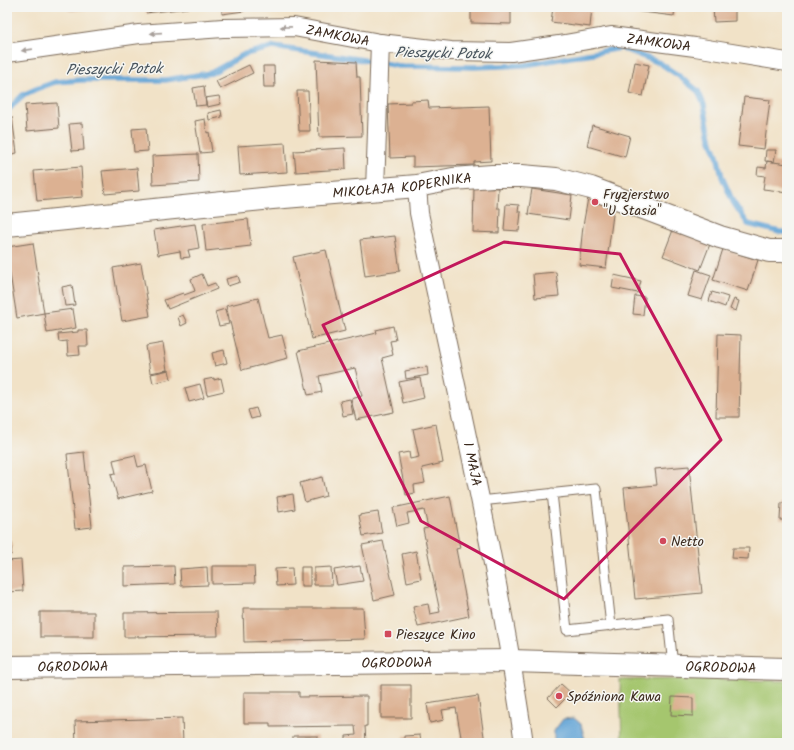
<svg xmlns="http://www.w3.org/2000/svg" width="794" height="750" font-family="Kalam,sans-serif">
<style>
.green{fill:#a5c66e;stroke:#707846}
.water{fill:#63a4d6;stroke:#4f677a}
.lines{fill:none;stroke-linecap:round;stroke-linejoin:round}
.stream{stroke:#63a4d6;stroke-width:5.5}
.building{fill:#dcb192}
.lane-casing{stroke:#7b6a59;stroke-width:11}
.street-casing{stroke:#7b6a59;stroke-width:20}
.secondary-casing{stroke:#7b6a59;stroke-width:24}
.lane{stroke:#fff;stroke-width:9}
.street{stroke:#fff;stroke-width:18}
.secondary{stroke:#fff;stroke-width:22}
.oneway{fill:#a79f9a}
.marked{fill:none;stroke:#c2185b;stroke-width:3;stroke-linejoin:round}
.poi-dot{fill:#d1495b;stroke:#f6f6f2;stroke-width:1.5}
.labels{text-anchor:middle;stroke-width:3;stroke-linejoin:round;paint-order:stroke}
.street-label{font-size:14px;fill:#3b2a1e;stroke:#f6f6f2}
.poi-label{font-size:14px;fill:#3b2a1e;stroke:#f6f6f2;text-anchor:start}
.water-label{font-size:15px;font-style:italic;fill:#49555e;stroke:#f6f6f2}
</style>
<rect width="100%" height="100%" fill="#f6f6f2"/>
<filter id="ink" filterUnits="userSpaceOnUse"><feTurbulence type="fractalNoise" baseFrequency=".025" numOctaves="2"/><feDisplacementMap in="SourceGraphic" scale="8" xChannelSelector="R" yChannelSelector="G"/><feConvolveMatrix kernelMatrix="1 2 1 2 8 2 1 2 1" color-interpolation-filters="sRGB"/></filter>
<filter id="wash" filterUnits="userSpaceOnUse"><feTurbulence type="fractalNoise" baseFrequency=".012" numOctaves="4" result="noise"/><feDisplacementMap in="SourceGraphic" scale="16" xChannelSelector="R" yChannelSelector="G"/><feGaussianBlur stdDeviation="0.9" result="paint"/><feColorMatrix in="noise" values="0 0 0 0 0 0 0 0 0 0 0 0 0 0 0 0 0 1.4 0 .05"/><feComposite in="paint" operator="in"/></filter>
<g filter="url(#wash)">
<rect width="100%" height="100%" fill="#f1e2c7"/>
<path class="green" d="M699 679 787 681V743H622L620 680Z"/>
<path class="water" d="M574 718 581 724 586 743H554V731L563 719Z"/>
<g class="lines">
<path class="stream" d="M7 111 23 95 36 89 55 82 81 80H165L211 73 245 54 273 47 378 62 398 66 473 67 525 65 621 48 660 63 679 76 698 91 704 105 710 138 717 155 722 177 733 202 748 224 780 232H787"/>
</g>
<g id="blocks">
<path class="building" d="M68 7H101V8L69 11Z
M145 7H188V8L146 13Z
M222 7H244V11L222 14Z
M471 7H511V24L471 23Z
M553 7H592L590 27 551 22Z
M634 7H675L674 16 634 11Z
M713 7H735V21L714 22Z
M316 60 356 62 357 77H360L362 136 319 137Z
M635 62 649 65 643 96 629 93Z
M249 65 253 73 220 89 216 81Z
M263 66H274L275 87H264Z
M204 86 206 105 196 106 193 88Z
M297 91H308L310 131H299Z
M219 96 221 104 207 107 205 98Z
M744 97 770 100 764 149 738 146Z
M428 100 429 108 489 106 491 161 474 162V165L413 167V157L390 158 388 104 411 103V101Z
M57 103 59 128 27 131 25 105Z
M221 110 222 117 209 120 208 113Z
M12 117 17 153 7 155V123Z
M205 119 207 133 209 132 212 152 200 153 195 121Z
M82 123 84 150 72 151 69 124Z
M592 125 630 136 625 157 587 146Z
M146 128 148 151 134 152 132 129Z
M285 143 287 172 240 175 238 146Z
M345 148 346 169 296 172 294 151Z
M766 150H776L774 162 765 161Z
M198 154 199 182 153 185 152 156Z
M767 161 787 164V193L780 192V191L763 189 765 176 757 175 758 167 766 168Z
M81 167 83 197 37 201 34 171Z
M137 168 139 191 105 194 102 171Z
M7 182 11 201 7 202Z
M474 187 498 188 497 208H500L499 233 473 232Z
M532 189 572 195 569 220 528 214Z
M588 198 614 207 606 268 579 265 583 226Z
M506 204 519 205 518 212H521L519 231 504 230Z
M248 219 251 246 206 251 203 224Z
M195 224 199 248 188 250 190 257 181 258 180 251 158 255 154 230Z
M673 230 710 244 700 270 663 256Z
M395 236 400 271 365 276 360 240Z
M33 243 44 313 17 318 7 255V247Z
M723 249 758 260 748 291 713 280Z
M326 250 345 331 312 339 293 257Z
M141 263 150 316 122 321 113 268Z
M696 270 711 275 702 300 688 296Z
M556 272 559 296 535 298 533 274Z
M202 274 207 286 215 283 217 289 168 309 164 300 183 293 184 295 195 291 191 279Z
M614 275 641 281 638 293 612 288Z
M238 276 240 282 228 286 226 279Z
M72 285 75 305 65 306 62 287Z
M712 292 728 297 725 307 709 301Z
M635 296 645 297 643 315 633 314Z
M258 298 268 338 282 335 288 358 242 370 226 306Z
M734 299 739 301 736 311 730 309Z
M73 309 76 328 47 333 44 313Z
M225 309 229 324 219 326 215 312Z
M183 315 187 323 181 326 178 317Z
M393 326 396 340 390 341 393 355 382 358 394 412 356 420 351 399 362 396 355 368 319 376 322 392 308 395 298 351 377 333 376 330Z
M78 330H87L88 346H79L80 355 68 356 67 341 59 342 58 334 78 332Z
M718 334 741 335 739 417H716Z
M163 343 167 370 150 373 146 346Z
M224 350 227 363 215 366 212 353Z
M427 367 428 375 406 379 405 371Z
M169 370 171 379 153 383 151 374Z
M214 378V380L221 378 224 391 207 395 204 380Z
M420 378 424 398 403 403 399 382Z
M200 384 204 398 189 402 185 388Z
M350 399 353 414 343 416 340 401Z
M256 408 259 417 251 419 248 410Z
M436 424 443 463 422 468 425 483 414 485 415 493 406 495 398 454 409 452 410 459 419 457 413 429Z
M84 452 92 527 75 529 67 454Z
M135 455 138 467 146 465 152 491 118 499 111 474 116 473 113 460Z
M689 466 702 593 635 599 624 488 657 485 655 469Z
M322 477 326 496 305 502 300 483Z
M293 494 295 509 279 512 277 497Z
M450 496 460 548 456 549 469 616 418 627 413 607 428 604 430 614 440 612 423 529 428 528 424 510 407 513 409 523 397 526 393 508Z
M781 503H787V520H780Z
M378 512 382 533 363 536 359 515Z
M383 541 395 595 374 600 362 545Z
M7 542 12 543 11 555 7 554Z
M733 548H749L748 559 732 558Z
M416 551 421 579 407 582 402 554Z
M21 560 23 591 7 592V561Z
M174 566 175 584 124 586V567Z
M212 566H254L255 583 212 584Z
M360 566 363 581 337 585 334 570Z
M207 567 208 585 181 586 180 569Z
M301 567H310V586H301Z
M331 567 332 585H314V568Z
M292 568 293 585 276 586 275 569Z
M243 608H363L365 639 244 642Z
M40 612H94V637H40Z
M217 612 218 636 124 637V613Z
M561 684 571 693 557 707 548 698Z
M381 685H411V718H381Z
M244 692H299V697L367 696V726H365L366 743H346V736L356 735 355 726 270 727V723H244Z
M478 696 485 743H462L456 708 442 710 444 720 430 723 427 704Z
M672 697 693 698V716L671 715Z
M182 718 183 743H76L75 721Z
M420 735 421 743H404V736Z
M293 736H318V743H293Z"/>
</g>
</g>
<g filter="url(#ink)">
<use href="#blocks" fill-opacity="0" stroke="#7b6a59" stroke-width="1"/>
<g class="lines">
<g class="lane-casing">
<path id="lane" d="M552 493 567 630 668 619 673 666
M480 501 596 489 611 626"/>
</g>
<g class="street-casing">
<g id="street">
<path id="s1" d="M7 53 139 34 223 28 294 27 380 43 451 51 511 52 559 45 611 36 695 47 787 62"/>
<path id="s2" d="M417 186 419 213C456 389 498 565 524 743"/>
<path d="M375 190 380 43"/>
</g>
</g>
<g class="secondary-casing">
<g id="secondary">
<path id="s3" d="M7 225 272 198 417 186 453 179 492 176H522L556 179 591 188 720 237 769 251H787"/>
<path id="s4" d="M7 667 511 661 787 669"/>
</g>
</g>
<use href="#lane" class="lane"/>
<use href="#street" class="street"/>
<use href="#secondary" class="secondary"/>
</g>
<defs><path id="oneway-solid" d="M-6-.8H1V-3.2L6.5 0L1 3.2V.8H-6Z"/></defs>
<g class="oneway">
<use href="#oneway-solid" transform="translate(286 27) rotate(179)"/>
<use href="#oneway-solid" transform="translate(156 33) rotate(176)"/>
<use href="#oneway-solid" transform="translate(27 50) rotate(172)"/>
</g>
</g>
<path class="marked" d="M504 242 620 254 721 440 564 599 421 521 323 325Z"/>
<g class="poi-dot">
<circle cx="595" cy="202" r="4"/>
<circle cx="663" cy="541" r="4"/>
<rect x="384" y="630" width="8" height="8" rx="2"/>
<circle cx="559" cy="696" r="4"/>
</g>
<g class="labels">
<g class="street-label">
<text dy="5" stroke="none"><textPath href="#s1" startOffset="333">ZAMKOWA</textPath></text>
<text dy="5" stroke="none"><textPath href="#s1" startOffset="657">ZAMKOWA</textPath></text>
<text dy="5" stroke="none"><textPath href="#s3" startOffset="397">MIKOŁAJA KOPERNIKA</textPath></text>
<text dy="5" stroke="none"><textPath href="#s2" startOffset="284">1 MAJA</textPath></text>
<text dy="5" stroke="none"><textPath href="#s4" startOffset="390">OGRODOWA</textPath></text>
<text dy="5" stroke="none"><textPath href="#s4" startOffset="66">OGRODOWA</textPath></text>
<text dy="5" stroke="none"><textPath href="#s4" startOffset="714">OGRODOWA</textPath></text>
</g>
<g class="poi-label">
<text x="603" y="199">Fryzjerstwo<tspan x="603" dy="16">"U Stasia"</tspan></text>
<text x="671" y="546">Netto</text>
<text x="396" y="639">Pieszyce Kino</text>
<text x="567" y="701">Spóźniona Kawa</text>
</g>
<g class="water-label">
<text transform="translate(443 53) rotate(1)" y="5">Pieszycki Potok</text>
<text transform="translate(114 69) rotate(-1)" y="5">Pieszycki Potok</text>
</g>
</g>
<rect width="794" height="750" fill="none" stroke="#f6f6f2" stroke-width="24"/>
</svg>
